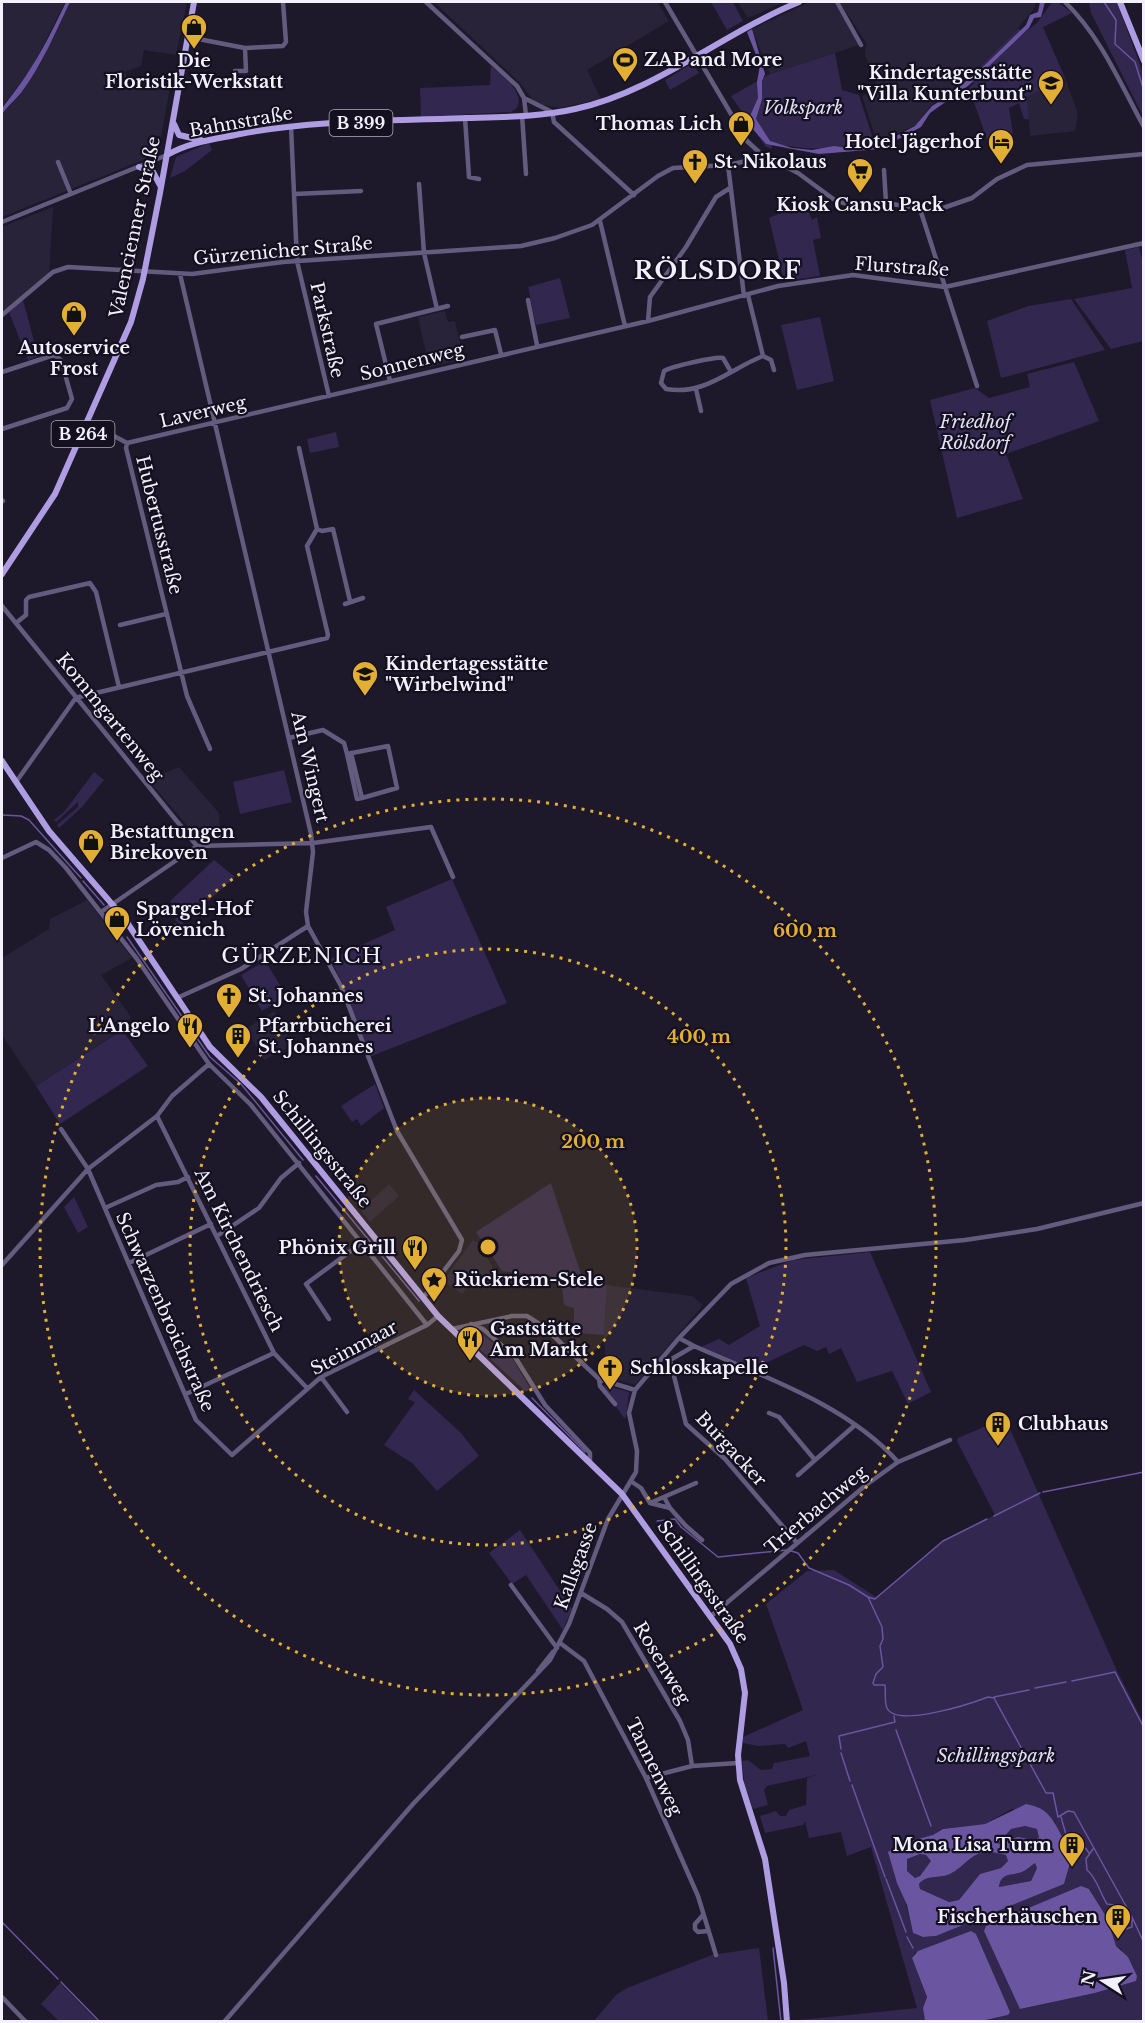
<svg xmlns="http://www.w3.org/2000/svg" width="1145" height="2023" font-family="'Libre Baskerville',serif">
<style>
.built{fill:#282339}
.green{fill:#32274f;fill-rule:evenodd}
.water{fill:#6a55a0;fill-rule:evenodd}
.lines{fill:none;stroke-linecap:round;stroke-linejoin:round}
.stream{stroke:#6a55a0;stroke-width:1.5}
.minor{stroke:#645c7e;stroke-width:4.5}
.major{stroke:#ae9de3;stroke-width:6}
.ring{fill:none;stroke:#e2af34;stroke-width:3;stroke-dasharray:3 6}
.labels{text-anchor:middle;stroke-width:4.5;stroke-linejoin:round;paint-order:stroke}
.shield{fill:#141020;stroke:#b0aebb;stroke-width:1.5}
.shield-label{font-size:16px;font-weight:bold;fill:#f3f1fd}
.poi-label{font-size:18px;font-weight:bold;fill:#f3f1fd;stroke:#141020;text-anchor:start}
.park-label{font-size:18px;font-style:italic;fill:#e3dff5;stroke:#141020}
.street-label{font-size:18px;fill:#f3f1fd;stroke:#141020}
.quarter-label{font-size:21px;letter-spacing:1.5px;fill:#f3f1fd;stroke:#141020}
.district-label{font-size:24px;font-weight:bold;letter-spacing:1.5px;fill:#f3f1fd;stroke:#141020}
.centre{fill:#e2af34;stroke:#141020;stroke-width:3}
.ring-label{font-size:18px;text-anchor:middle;font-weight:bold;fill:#e2af34;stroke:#141020;stroke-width:4.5;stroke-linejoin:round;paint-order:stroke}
</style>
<rect width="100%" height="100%" fill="#1d192a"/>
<path class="built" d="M2 2H65L33 66 2 107Z
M70 2H187L176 55 144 50 141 66 125 72 131 88 154 85 170 87 158 154 2 217V114L20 95 42 61Z
M434 2H657L669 21 587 70 601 99 560 108 535 103 520 83Z
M738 2H784L748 18Z
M810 2H834L859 45 770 74 752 29Z
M840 2H1035V7L1014 33 951 94 932 104 916 125 884 140 876 139 862 96 878 89 865 55 866 43Z
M1065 78 1078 114 1075 131 1030 136 1027 97Z
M53 207 49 275 2 312V227Z
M445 311 448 322 455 321 464 359 429 367 418 317Z
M179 767 219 813 221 839 202 840 195 835 150 782 156 776Z
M87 900 132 958 101 975 131 1017 121 1030 36 1086 2 1035V958L49 929 50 919Z
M274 1011 294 1045 264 1060 246 1029Z
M389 1184 399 1196 370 1222 361 1210Z
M473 1240 479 1243 493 1268 480 1288 474 1278 462 1294 443 1281Z
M607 1285 692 1296 703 1305 635 1385 607 1377 604 1335Z"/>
<path class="green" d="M711 2H733L743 21 727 30Z
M1052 2H1058L1072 13 1043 27 1065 78 1027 97 1029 119H1024L1019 103 1009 108 1013 134 988 142 969 88 974 83 968 78 1019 28 1023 34 1037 23Z
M1089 2H1117L1143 73V116L1091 13Z
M835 53 842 90 859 95 875 145C840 148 807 152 773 143L771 149 765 146 731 96 770 74Z
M693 63 699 73 670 90 665 80Z
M491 66C502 76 525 91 517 108L511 112 421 117 420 88 490 85Z
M209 143 212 150 185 171 170 178 176 157Z
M805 202 812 220 817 217 821 238 813 240 820 276 784 281 769 218Z
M1139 247 1144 268 1143 341 1111 349 1074 299 1132 288 1125 250Z
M560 278 570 318 536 325 528 287Z
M1071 299 1105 350 1001 378 987 321 1028 306Z
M23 300 38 356 28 360 9 312Z
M820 317 834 381 797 390 781 325Z
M1074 362 1099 421 1006 454 1023 499 957 518 930 400 975 388 989 398 1030 387 1027 374Z
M336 432 339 447 310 453 307 439Z
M284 770 292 802 240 814 233 782Z
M94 772 104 780 82 807 59 828 57 825 78 807V802L56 822 54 820 64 812Z
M214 860 235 877 181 925 175 920 185 907 180 903 176 908 170 901Z
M452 879 507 1003 369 1057 342 982 330 959 395 930 386 907Z
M265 961 287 996 262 1011 241 975Z
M122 1030 148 1066 60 1124 36 1086Z
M375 1084 384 1108 361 1126 357 1119 352 1122 341 1106Z
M551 1183 583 1280 502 1271 476 1232Z
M74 1197 88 1227 78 1233 64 1207Z
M870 1252 931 1392 908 1404 892 1371 857 1382 841 1348 829 1354 826 1347 817 1351 804 1345 753 1369 701 1347 719 1339 729 1345 760 1326 746 1278 793 1260Z
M561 1279 607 1285 604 1335 574 1333V1308L564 1305Z
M473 1327 512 1358 530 1388 526 1392 459 1330Z
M604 1385 629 1392 626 1417 624 1418 602 1387Z
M414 1390 461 1433 479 1456 437 1491 412 1463 384 1445 415 1402 408 1399Z
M1005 1418 1117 1671 1143 1722V2021H981L1008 2015 976 1934 915 1953 912 1958 927 1997 923 2008 925 2021H790L917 2008 871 1847 847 1856 841 1832 809 1838 805 1821 803 1825 765 1833 760 1816 776 1811 780 1816H786L789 1810 806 1805 807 1778 817 1775 767 1786 764 1790 768 1805 753 1809 744 1782 742 1761 748 1760 761 1770 772 1769 774 1763 810 1756 806 1741 788 1748 785 1744 758 1746 743 1743V1737L803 1710 766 1604 807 1571 834 1570 876 1597 942 1541 995 1515 957 1441 958 1438ZM1012 1809 1055 1821 1057 1832 1073 1853 1064 1884 936 1936 923 1937 913 1933 904 1896 900 1844 932 1836 943 1829 985 1824ZM1090 1889C1094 1900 1103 1909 1107 1919 1112 1930 1109 1943 1121 1949L1136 1981 1095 1993 1020 2009Z
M520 1530 572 1609 563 1630 526 1575 512 1584 489 1553Z
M1025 1826 1037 1829 1039 1838 1033 1840 1015 1838 997 1844 1011 1829Z
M987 1851 1006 1855 1008 1861 1001 1868 980 1874 959 1900 949 1902 920 1889 919 1884C927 1874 939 1879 950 1874 964 1867 970 1854 987 1851Z
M920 1854 926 1855 931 1861 920 1876 915 1878 907 1871V1859Z
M1035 1863 1037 1868 1031 1881 999 1887C1001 1872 1011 1876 1022 1872 1027 1870 1030 1866 1035 1863Z
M759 1948 768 2021 593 2022 616 1995 627 1988 712 1955Z
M60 1983 97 2021H59L41 2004Z"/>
<path class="water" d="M66 2H70C55 33 42 65 21 93 15 100 7 107 2 114V108C32 71 46 44 66 2Z
M1040 2H1045L1041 17 1034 18 1029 28 968 86 930 113 921 127 880 149 819 154 766 144 751 127 750 116 758 98 757 82 760 65 747 32 752 29 765 74 762 81V99L756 119 770 141 792 148 812 150 834 146 847 148 879 145 915 126 932 106 951 94 986 64 1026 25 1030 15 1038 12Z
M1026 1804C1057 1809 1055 1832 1073 1853L1064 1884 936 1936 923 1937 913 1933 907 1905 897 1883 888 1852 900 1844 933 1835 943 1829 985 1824ZM1025 1826 1037 1829 1039 1838 1033 1840 1018 1837 998 1844 1011 1829ZM987 1851 1006 1855 1008 1861 1001 1868 980 1874 959 1900 949 1902 920 1889 919 1884C927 1874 939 1879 950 1874 964 1867 970 1854 987 1851ZM920 1854 926 1855 931 1861 920 1876 915 1878 907 1871V1859ZM1035 1863 1037 1868 1031 1881 999 1887C1001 1872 1011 1876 1022 1872 1027 1870 1030 1866 1035 1863Z
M1081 1886 1089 1889 1107 1918 1116 1946 1128 1957 1137 1976 1136 1981 1095 1993 1020 2009 984 1931 986 1926Z
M971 1931 976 1934 1010 2012 1008 2015 981 2021H925L923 2008 927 1997 912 1958 918 1951Z"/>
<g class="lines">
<path class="stream" d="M1104 2 1116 20 1115 44 1135 62 1144 91
M2 815 21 816 29 820 81 878
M83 881 104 905
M110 912 115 921
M127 937 210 1057 241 1084 303 1160
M316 1176 419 1301
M532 1398 585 1452
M1043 1492 1144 1472
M994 1516 1040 1493
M657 1521 675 1519 681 1527 718 1557 787 1550
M791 1551 798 1553 809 1568 849 1585 868 1597 882 1627 883 1639 880 1646 883 1667 876 1674 873 1683 874 1685H885C886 1691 884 1702 887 1708 896 1728 970 1704 988 1697L994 1698 1046 1793H1053L1058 1817 1068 1811 1074 1812 1132 1917 1144 1943
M868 1597 875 1599 943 1541 987 1519
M1072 1681 1115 1672 1144 1728
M1035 1688 1066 1682
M994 1697 1029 1690
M896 1730 931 1826
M841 1749 839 1736 895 1722 894 1716
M841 1753 850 1781
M852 1785 885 1877
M1061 1817 1067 1838 1084 1846 1089 1853
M1093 1849 1086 1859 1087 1870C1097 1878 1100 1893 1107 1904L1114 1905C1115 1916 1115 1924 1126 1929L1132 1927V1918
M886 1879 906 1932
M2 1922 58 1979
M907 1937 913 1948
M773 1948 781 2022
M61 1982 100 2022"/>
<path class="minor" d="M426 2 517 86 524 98 526 115
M665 2 747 141 760 153 798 173 836 201 852 205 886 203 929 210 943 208 972 198 997 179 1027 165 1144 154
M837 2 861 45
M1065 2C1101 37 1120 83 1144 127
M188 37 245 48 283 46 286 42 283 2
M235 71H246L245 48
M524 98 552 112 554 122 634 195
M522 115 526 174
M465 118 469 177 479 179
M291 126 297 261 329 396
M58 162 71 194
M728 165 744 296
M884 170 886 203
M419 184 424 253 437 309
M295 194 361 191
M920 209 977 386
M600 221 625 326
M2 222 167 155
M180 274 311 834 313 852 306 912 308 926 341 986 397 1131 462 1240 459 1251 423 1298
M748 295 763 356
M528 300 537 345
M2 315 53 272 68 267 192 274 283 262 521 246 555 238 592 225 658 176 673 168 728 165 751 160 760 153
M648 321 650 297 686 247 716 197 730 188
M462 337 495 330 501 354
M730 370 723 358C716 356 670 367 664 371L661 383 666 389C704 396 730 369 763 356L771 360 774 370
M2 372 54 355 61 360 72 399 67 408 2 429
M390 381 376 324 448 306
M696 389 701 411
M88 422 127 443 648 321 778 286 853 275 945 287 1144 243
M127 443 126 448 187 696 210 749
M2 500 3 501
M317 529 322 531 333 529 350 601
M345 604 363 598
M2 606 197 846
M16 623 26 615V600L29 597 90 583 96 592 119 687
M120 625 166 614
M289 738 323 730 344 743 347 754 388 746 397 788 362 798
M347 754 357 799 362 798 351 753
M16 782 75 699 79 697 327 638 328 635 307 546 317 529 299 448
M2 858 36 842 49 850 66 868 137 959 209 1064 251 1105 427 1325
M101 912 197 846 313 843 431 827 453 877
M177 998 241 969 308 926
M157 1116 274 1353 307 1388
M61 1129 88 1169 196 1420 232 1455 321 1377 427 1325 438 1316
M105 1208 156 1185 178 1182 188 1177
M217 1236 259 1208 281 1178 299 1163
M129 1263 211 1224
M2 1265 88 1169 157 1116 172 1096 209 1064
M329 1319 306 1284 363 1242
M471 1324 483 1329 515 1357 545 1405 590 1453V1462
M452 1329 512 1316H527L544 1327 599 1379 635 1390
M679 1338 694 1346 670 1360 686 1424 725 1459 797 1543
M694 1346C762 1376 848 1405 898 1462
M321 1377 347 1412
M599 1379 600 1386 615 1404
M186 1394 274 1353
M769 1413 779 1417 815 1460
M798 1475 854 1426
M632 1482 641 1488 650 1503 696 1483
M650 1503 670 1508 664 1497
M670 1508 685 1525 702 1540
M511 1585 557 1648
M581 1593 607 1609 622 1622 680 1721 688 1740 692 1766
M710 1617 866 1485 898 1462 950 1440
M560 1643 584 1661 646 1778 698 1896 716 1955
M538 1671 553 1652
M646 1778 692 1766 738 1763
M703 1915 695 1924V1929L698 1932 708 1931
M2 1997 26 2022
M224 2022 413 1804 550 1660 569 1624 608 1519 636 1472 637 1451 629 1413 635 1390 679 1338 731 1284 769 1263 805 1255 965 1240 1037 1229 1144 1203"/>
<path class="major" d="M1120 2 1144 61
M174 124 179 135 201 140
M167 155C189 142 216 139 240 134 314 120 392 121 466 118 502 117 540 117 575 109 655 92 723 33 799 2
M139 167 153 172 161 187
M2 574 55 494 131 322 143 279 160 193 194 2
M2 761 49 831 124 918 210 1047 261 1097 438 1316 622 1494 730 1644 741 1669 745 1693 738 1755 740 1780 765 1859 784 1983 787 2022"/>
</g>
<circle cx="488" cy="1247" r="149" fill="#e2af34" fill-opacity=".12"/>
<g class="ring">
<circle cx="488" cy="1247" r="149"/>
<circle cx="488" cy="1247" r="298"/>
<circle cx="488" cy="1247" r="448"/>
</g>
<defs>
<g id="shop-pin" transform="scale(1.35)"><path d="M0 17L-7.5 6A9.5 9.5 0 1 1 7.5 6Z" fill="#e2af34" stroke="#141020"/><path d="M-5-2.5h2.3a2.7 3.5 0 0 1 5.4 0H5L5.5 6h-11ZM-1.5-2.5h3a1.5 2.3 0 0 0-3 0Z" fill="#111"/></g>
<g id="stadium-pin" transform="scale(1.35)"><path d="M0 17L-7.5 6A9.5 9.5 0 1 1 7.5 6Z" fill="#e2af34" stroke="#141020"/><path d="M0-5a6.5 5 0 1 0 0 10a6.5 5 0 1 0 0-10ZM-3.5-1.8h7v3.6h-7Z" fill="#111"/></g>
<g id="school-pin" transform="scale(1.35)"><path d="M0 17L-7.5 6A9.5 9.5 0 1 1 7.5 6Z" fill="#e2af34" stroke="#141020"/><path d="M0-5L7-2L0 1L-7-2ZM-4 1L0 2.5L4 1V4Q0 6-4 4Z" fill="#111"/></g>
<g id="hotel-pin" transform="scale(1.35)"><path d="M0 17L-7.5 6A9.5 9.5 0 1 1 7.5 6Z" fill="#e2af34" stroke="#141020"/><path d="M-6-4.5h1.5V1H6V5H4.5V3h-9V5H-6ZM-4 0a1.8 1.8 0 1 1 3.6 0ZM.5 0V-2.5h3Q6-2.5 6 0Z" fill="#111"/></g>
<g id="church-pin" transform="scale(1.35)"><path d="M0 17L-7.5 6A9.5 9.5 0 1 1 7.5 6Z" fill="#e2af34" stroke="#141020"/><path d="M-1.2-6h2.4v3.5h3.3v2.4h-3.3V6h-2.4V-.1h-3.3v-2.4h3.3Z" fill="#111"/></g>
<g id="supermarket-pin" transform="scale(1.35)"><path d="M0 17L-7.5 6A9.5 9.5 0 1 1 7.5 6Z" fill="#e2af34" stroke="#141020"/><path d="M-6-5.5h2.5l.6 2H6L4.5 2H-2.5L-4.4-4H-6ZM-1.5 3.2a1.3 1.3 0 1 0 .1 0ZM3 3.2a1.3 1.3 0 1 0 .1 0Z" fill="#111"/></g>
<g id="restaurant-pin" transform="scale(1.35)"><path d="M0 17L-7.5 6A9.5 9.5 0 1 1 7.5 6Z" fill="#e2af34" stroke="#141020"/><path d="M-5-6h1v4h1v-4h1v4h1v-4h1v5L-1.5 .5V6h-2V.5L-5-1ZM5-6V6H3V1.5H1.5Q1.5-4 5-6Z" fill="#111"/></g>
<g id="building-pin" transform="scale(1.35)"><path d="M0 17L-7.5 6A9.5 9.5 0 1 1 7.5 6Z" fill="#e2af34" stroke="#141020"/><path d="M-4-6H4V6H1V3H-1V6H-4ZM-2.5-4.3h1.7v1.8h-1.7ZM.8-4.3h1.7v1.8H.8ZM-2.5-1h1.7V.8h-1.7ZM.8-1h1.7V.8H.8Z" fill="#111"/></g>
<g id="sight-pin" transform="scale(1.35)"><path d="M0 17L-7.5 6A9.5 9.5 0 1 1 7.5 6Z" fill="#e2af34" stroke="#141020"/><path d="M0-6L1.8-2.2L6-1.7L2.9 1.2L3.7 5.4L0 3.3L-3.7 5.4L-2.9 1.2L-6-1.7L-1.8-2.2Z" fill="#111"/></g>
</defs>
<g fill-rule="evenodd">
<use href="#shop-pin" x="194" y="27"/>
<use href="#stadium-pin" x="625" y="60"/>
<use href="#school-pin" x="1051" y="83"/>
<use href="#shop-pin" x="741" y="124"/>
<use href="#hotel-pin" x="1001" y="142"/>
<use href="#church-pin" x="695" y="162"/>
<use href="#supermarket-pin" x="860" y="171"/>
<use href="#shop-pin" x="74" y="314"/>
<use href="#school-pin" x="365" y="674"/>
<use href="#shop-pin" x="91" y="842"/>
<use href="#shop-pin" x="117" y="919"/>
<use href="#church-pin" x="229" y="996"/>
<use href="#restaurant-pin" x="190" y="1026"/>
<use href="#building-pin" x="238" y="1036"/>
<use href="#restaurant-pin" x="415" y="1248"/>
<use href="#sight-pin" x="434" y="1280"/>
<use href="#restaurant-pin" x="470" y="1339"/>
<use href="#church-pin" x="610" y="1368"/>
<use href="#building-pin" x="998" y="1424"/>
<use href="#building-pin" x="1072" y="1845"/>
<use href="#building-pin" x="1118" y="1917"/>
</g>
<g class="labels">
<g class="shield">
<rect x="329.5" y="110" width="63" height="26" rx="4.5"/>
<rect x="51.5" y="421" width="63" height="26" rx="4.5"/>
</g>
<g class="shield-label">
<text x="361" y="129">B 399</text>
<text x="83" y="440">B 264</text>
</g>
<g class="poi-label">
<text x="644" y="66">ZAP and More</text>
<text x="194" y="67" text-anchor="middle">Die<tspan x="194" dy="21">Floristik-Werkstatt</tspan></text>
<text x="1032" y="79" text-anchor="end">Kindertagesstätte<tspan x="1032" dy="21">"Villa Kunterbunt"</tspan></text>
<text x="722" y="130" text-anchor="end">Thomas Lich</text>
<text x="982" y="148" text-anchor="end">Hotel Jägerhof</text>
<text x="714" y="168">St. Nikolaus</text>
<text x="860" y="211" text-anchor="middle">Kiosk Cansu Pack</text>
<text x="74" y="354" text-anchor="middle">Autoservice<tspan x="74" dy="21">Frost</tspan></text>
<text x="385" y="670">Kindertagesstätte<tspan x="385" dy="21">"Wirbelwind"</tspan></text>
<text x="110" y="838">Bestattungen<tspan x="110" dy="21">Birekoven</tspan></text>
<text x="136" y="915">Spargel-Hof<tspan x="136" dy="21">Lövenich</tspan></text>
<text x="248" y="1002">St. Johannes</text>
<text x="170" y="1032" text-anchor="end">L'Angelo</text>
<text x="258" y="1032">Pfarrbücherei<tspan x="258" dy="21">St. Johannes</tspan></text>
<text x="396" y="1254" text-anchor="end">Phönix Grill</text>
<text x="454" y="1286">Rückriem-Stele</text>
<text x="490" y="1335">Gaststätte<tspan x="490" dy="21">Am Markt</tspan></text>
<text x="630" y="1374">Schlosskapelle</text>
<text x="1018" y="1430">Clubhaus</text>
<text x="1052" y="1851" text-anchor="end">Mona Lisa Turm</text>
<text x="1098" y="1923" text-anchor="end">Fischerhäuschen</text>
</g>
<g class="park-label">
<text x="803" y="114">Volkspark</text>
<text x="975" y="428">Friedhof<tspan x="975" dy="21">Rölsdorf</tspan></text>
<text x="996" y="1762">Schillingspark</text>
</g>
<g class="street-label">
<text transform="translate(241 122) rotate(-10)" y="6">Bahnstraße</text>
<text transform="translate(135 227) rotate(-78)" y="6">Valencienner Straße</text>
<text transform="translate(283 251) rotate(-5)" y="6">Gürzenicher Straße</text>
<text transform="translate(902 267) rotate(4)" y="6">Flurstraße</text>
<text transform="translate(327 330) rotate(77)" y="6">Parkstraße</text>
<text transform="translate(412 362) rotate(-14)" y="6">Sonnenweg</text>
<text transform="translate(203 412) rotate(-13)" y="6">Laverweg</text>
<text transform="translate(159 525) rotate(76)" y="6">Hubertusstraße</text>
<text transform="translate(110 717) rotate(51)" y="6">Kommgartenweg</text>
<text transform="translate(310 767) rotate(77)" y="6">Am Wingert</text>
<text transform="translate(322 1149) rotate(51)" y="6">Schillingsstraße</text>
<text transform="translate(239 1250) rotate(64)" y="6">Am Kirchendriesch</text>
<text transform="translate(165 1312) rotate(66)" y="6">Schwarzenbroichstraße</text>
<text transform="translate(354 1348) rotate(-28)" y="6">Steinmaar</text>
<text transform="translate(731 1449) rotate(47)" y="6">Burgacker</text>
<text transform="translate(816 1510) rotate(-40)" y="6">Trierbachweg</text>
<text transform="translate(576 1566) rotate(-70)" y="6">Kallsgasse</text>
<text transform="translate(703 1582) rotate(55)" y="6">Schillingsstraße</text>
<text transform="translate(662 1663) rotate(59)" y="6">Rosenweg</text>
<text transform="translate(654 1767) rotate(64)" y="6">Tannenweg</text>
</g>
<g class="quarter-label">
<text x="302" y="963">GÜRZENICH</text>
</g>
<g class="district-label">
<text x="718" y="279">RÖLSDORF</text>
</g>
</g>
<circle cx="488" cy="1247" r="9" class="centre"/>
<g class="ring-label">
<text x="805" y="937">600 m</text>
<text x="699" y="1043">400 m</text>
<text x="593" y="1148">200 m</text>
</g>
<rect width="1145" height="2023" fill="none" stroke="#f3f1fd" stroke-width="6"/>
<g transform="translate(1103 1981) rotate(282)" stroke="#141020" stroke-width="4.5" paint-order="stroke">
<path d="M0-4.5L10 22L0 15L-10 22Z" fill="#f3f1fd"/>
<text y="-9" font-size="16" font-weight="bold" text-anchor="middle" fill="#f3f1fd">N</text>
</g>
</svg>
